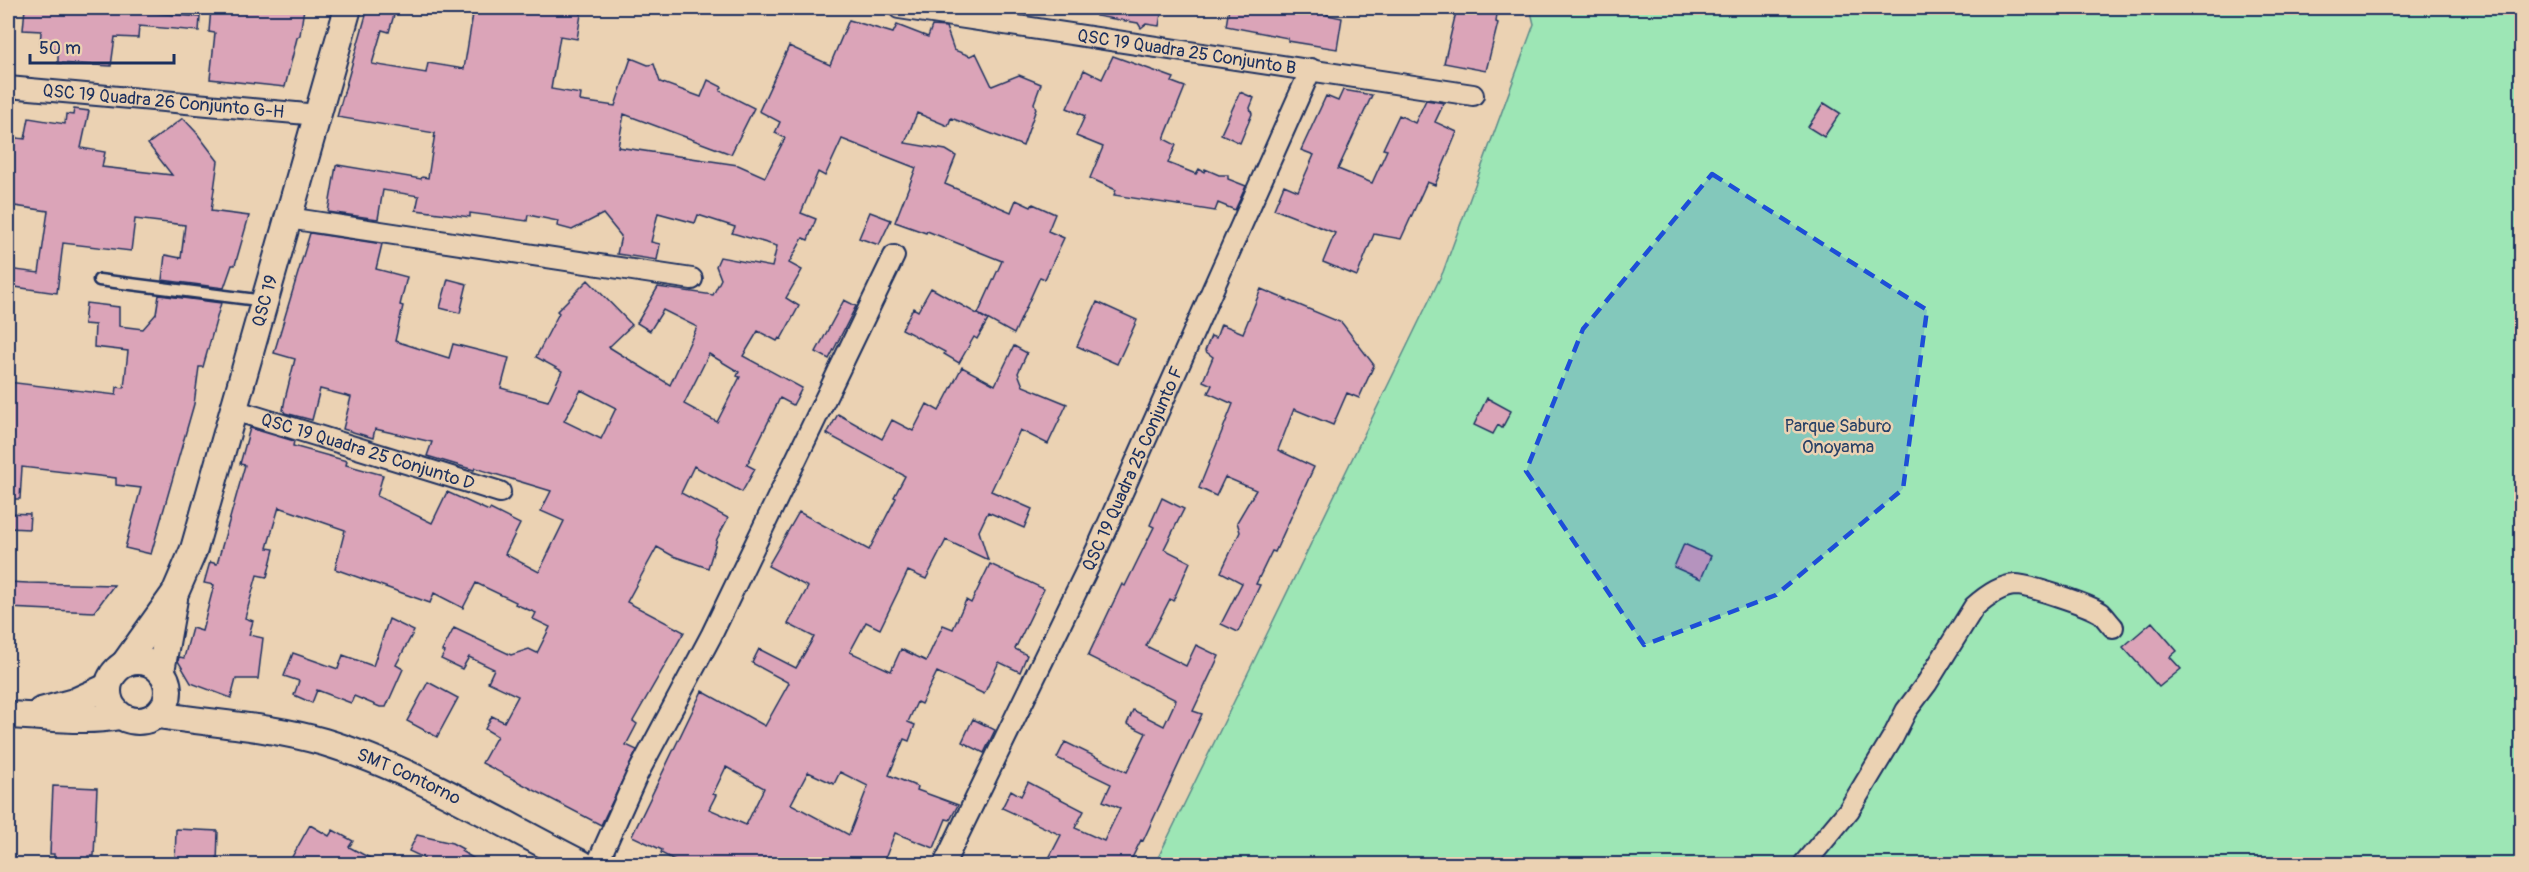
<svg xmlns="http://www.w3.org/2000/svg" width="2529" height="872" font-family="Pangolin,sans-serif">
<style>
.green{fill:#9de6b5;stroke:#5c8a8a;stroke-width:1.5}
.building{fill:#dba4b8;stroke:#1b2f5e;stroke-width:1.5;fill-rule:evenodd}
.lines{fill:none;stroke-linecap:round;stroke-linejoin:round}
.service-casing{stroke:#1b2f5e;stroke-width:15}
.minor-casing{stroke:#1b2f5e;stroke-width:24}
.tertiary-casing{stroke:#1b2f5e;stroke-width:30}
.service{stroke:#ebd2b3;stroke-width:10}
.minor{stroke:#ebd2b3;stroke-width:20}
.tertiary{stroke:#ebd2b3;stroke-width:26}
.marked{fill:#1d4ed8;fill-opacity:0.2;stroke:#1d4ed8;stroke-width:4.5;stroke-dasharray:12 8;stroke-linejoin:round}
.labels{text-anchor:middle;stroke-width:5;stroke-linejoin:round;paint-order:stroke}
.street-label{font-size:18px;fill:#1b2f5e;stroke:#ebd2b3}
.park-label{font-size:18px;fill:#284167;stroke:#ebd2b3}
</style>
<rect width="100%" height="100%" fill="#ebd2b3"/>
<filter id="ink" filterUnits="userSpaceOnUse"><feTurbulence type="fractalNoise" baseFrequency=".0167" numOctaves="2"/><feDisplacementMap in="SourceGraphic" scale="12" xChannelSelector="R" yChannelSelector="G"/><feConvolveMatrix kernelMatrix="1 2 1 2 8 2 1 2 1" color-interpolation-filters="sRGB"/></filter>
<g filter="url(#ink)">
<path class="green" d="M1530 8H2521V864H1155L1443 272 1534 24Z"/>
<path class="building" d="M25 8H144L143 12 200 17 199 31 139 26 138 38 115 37 111 66 58 63V50L40 48 41 31 23 30Z
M211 8H304L300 35 297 38 285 87 210 79 215 33 209 32Z
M368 8H396L389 32 382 30 372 64 426 73 428 63 464 69 474 8H582L577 39 560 36 551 89 581 94 580 101 615 106 631 58 648 65 654 64 660 82 701 97 708 80 722 87 720 91 754 108 731 154 624 114 618 147 738 165 765 177 785 138 775 133 780 122 759 111 789 46 830 65 849 20 893 33 897 25 928 37 932 26 946 27 954 50 970 56 976 53 992 86 1019 75 1041 84 1034 103 1036 109 1023 146 951 118 948 126 917 113 905 143 946 150 956 156 945 184 1011 212 1016 200 1031 207 1033 204 1055 214 1048 231 1064 238 1045 279 1040 277 1014 334 978 314 1002 261 927 231 926 233 895 222 916 168 842 139 825 176 818 172 801 213 816 219 808 240 803 238 789 263 802 270 786 298 799 306 781 339 779 338 777 341 758 331 743 356 802 388 793 405 780 398 747 465 755 469 742 492 694 466 681 493 728 518 717 539 708 568 673 556 657 547 627 602 684 632 633 721 637 724 626 745 637 750 601 825 482 763 497 736 485 729 492 716 504 722 518 696 488 682 494 669 469 657 462 669 441 659 445 652 442 651 454 628 511 655 529 649 537 653 550 627 533 619 536 613 515 604 516 602 476 583 463 608 434 593 430 603 335 569 345 530 279 507 267 548 274 549 267 577 257 575 245 618 253 621 249 635 263 638 258 679H236L231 698 191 683 178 661 179 657 184 658 192 628 202 631 214 585 204 583 210 562 217 564 245 465 240 464 250 428 294 441 293 446 347 461 346 465 383 475 377 496 432 523 447 492 489 511 490 509 520 524 505 554 539 572 564 521 541 511 551 491 475 468 474 470 427 456 432 442 375 429 373 438 343 429 351 397 320 389 312 420 285 413 283 410 285 399 295 359 274 353 310 233 382 244 376 269 407 277 400 305 403 306 395 341 449 358 453 344 509 358 501 388 548 401 562 371 536 357 559 313 557 311 588 280 632 325 609 347 670 385 697 327 663 310 650 331 637 323 658 287 713 295 721 279 716 266 720 257 772 267 777 246 732 233 735 227 698 215 695 223 658 213 651 242 660 244 657 260 617 254 621 236 603 214 572 230 557 226 558 221 528 215 527 221 470 213V217L416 210 419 196 383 190 378 219 328 212 336 166 338 165 421 179 422 177 428 178 435 133 337 117ZM709 354 739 372 737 376 740 377 717 422 684 404ZM581 390 616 408 601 439 564 421Z
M1097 8H1162L1159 26 1146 24 1141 28 1138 23 1096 16Z
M1229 8H1328L1327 15 1342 18 1337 49 1288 41V38L1226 26Z
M1457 8 1497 13 1496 22 1498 23 1486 71 1444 63Z
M1113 56 1174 78 1172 82 1185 87 1164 139 1176 145 1168 163 1196 174 1199 169 1204 172 1205 169 1219 175H1228V179L1246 186 1235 210 1218 203 1215 211 1114 195 1116 190 1090 178 1103 147 1076 136 1085 116 1067 108 1084 70 1102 79Z
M1343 90 1372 95 1338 169 1372 183 1387 150 1383 149 1399 115 1415 123 1426 100 1444 103 1435 122 1457 132 1435 185 1427 182 1401 239 1374 234 1357 276 1323 262 1335 233 1274 209 1284 185 1298 191 1314 155 1301 150 1326 96 1338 101Z
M1240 92 1254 98 1250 108 1252 114 1240 143 1221 134Z
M1824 103 1840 113 1824 137 1808 127Z
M74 109 89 111 81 148 105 152 102 167 172 175 148 144 183 118 196 132 218 161 211 211 249 216 235 265H232L224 288 162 280 165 255 181 258 185 225 135 219 131 251 63 243 57 293 8 286V269L39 273 48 211 8 205V137L25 139 29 118 65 124 66 114 73 115Z
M870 212 891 220 879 245 859 238Z
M448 279 467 284 460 313 440 308Z
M931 288 988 320 977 339 974 337 959 363 944 354 945 352 902 329 913 308 918 311Z
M1261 289 1342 323 1374 365 1359 398 1347 393 1333 425 1294 409 1278 450 1314 467 1275 552 1272 551 1256 584 1260 585 1238 632 1221 624 1242 583 1221 572 1240 532 1237 522 1256 490 1225 477 1216 496 1199 488 1233 404 1208 393 1212 385 1203 381 1213 357 1205 351 1211 336 1216 338 1221 324 1243 333Z
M159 295 221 303 203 367H199L194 404 151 554 125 548 141 488 116 485V478L22 467 20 499H8V382L116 395 117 387 124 388 128 351 94 347 95 325 84 324 86 303 119 307V326L143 329 156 314Z
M844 300 856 306 829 359 816 352Z
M1097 302 1137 320 1117 364 1077 346Z
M1014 346 1027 353 1018 373 1023 386 1067 404 1048 444 1020 430 991 491 1032 509 1024 528 988 512 979 531 988 560 946 540 926 579 908 571 880 629 866 622 850 652 891 671 901 649 926 661 943 625 953 629 966 600 971 603 990 564 1044 589 1015 649 1027 655 1020 672 999 662 984 694 937 672 921 704 917 702 908 722 915 725 909 741 904 739 889 775 918 787 917 790 958 805 950 820 946 819 934 848 895 833 883 864H682L661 853 662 850 632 836 702 691 765 726 789 683 752 663 759 649 796 668 814 637 788 624 808 587 768 566 799 512 869 550 896 498 894 497 905 476 827 434 838 414 882 439 892 420 913 431 927 404 939 411 962 367 995 385ZM726 767 764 788 746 825 709 809 716 795 713 794ZM808 772 834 784 840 772 868 786 849 835 791 804Z
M1487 398 1511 411 1502 428 1498 425 1493 434 1474 425Z
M1162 498 1184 509 1164 549 1190 562 1173 601 1170 599 1146 646 1186 666 1196 645 1219 656 1193 711 1202 714 1143 841 1141 840 1129 864H1046L1061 835 1002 808 1011 790 1021 796 1028 782 1084 811 1075 828 1104 841 1120 808 1103 801 1111 784 1057 758 1065 742 1127 772 1146 733 1127 724 1133 710 1164 726 1176 700 1088 656 1122 584 1125 586 1154 527 1150 525Z
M8 513 30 514 29 529 8 528Z
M1684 544 1711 556 1701 579 1674 567Z
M8 582 28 583 114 585 94 612 8 608Z
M389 619 414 631 396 665 403 669 386 707H380L354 696 351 703 317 690 312 703 294 695 299 681 284 676 293 653 338 669 343 655 373 666Z
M2152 622 2177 651 2170 657 2181 669 2159 687 2123 647Z
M428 682 458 698 437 737 407 721Z
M973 719 995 730 984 753 962 742Z
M53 786 97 788 94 856H88V863L54 861V854H50Z
M310 825 329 836 333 830 353 841 349 847 381 864H288Z
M176 829 218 831 217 864H175Z
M417 835 452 843 463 849 461 851 483 864H420L424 858 409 851Z"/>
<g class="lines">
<g class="service-casing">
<path id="service" d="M99 280 265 301"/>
</g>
<g class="minor-casing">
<g id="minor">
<path id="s1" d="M899 8 1473 95"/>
<path id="s2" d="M8 87 318 115"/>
<path d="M288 218 692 279"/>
<path id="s3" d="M234 410 500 492"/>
<path d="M597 864 637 775 711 636 894 256"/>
<path id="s4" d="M944 864 1097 549 1311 69"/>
<path d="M1804 864 1849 810 1893 737 1906 711 1927 683 1974 607C1985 597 2000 586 2015 585 2029 585 2089 605 2101 613 2105 617 2109 623 2113 627"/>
</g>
</g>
<g class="tertiary-casing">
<g id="tertiary">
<circle cx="138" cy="691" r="30"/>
<path id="s5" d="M125 663 175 593 194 549 348 8"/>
<path d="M161 671 174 599"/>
<path d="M41 711 74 702 107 687"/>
<path d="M8 715C45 716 82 723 119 716"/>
<path id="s6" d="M158 715C214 724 269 726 324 742 413 769 499 822 582 864"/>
</g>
</g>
<use href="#service" class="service"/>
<use href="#minor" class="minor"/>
<use href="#tertiary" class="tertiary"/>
</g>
</g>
<path class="marked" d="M1712 174 1927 310 1903 489 1776 595 1644 645 1526 471 1583 329Z"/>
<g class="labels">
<g class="street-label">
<text dy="6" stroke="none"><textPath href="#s1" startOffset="291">QSC 19 Quadra 25 Conjunto B</textPath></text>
<text dy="6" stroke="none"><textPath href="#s2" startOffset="156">QSC 19 Quadra 26 Conjunto G-H</textPath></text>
<text dy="6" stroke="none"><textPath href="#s5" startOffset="392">QSC 19</textPath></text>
<text dy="6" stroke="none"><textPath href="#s3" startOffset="140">QSC 19 Quadra 25 Conjunto D</textPath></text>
<text dy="6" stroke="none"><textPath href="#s4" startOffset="438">QSC 19 Quadra 25 Conjunto F</textPath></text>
<text dy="6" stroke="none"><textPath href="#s6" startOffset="260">SMT Contorno</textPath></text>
</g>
<g class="park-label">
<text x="1838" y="432">Parque Saburo<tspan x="1838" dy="21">Onoyama</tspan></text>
</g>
</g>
<rect width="2529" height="872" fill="none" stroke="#ebd2b3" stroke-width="30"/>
<rect x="15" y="15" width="2499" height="842" fill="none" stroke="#1b2f5e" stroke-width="2" filter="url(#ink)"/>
<path d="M30 54v9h144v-9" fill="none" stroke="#1b2f5e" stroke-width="3"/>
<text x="39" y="54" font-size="18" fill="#1b2f5e" stroke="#ebd2b3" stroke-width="4.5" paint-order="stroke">50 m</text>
</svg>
